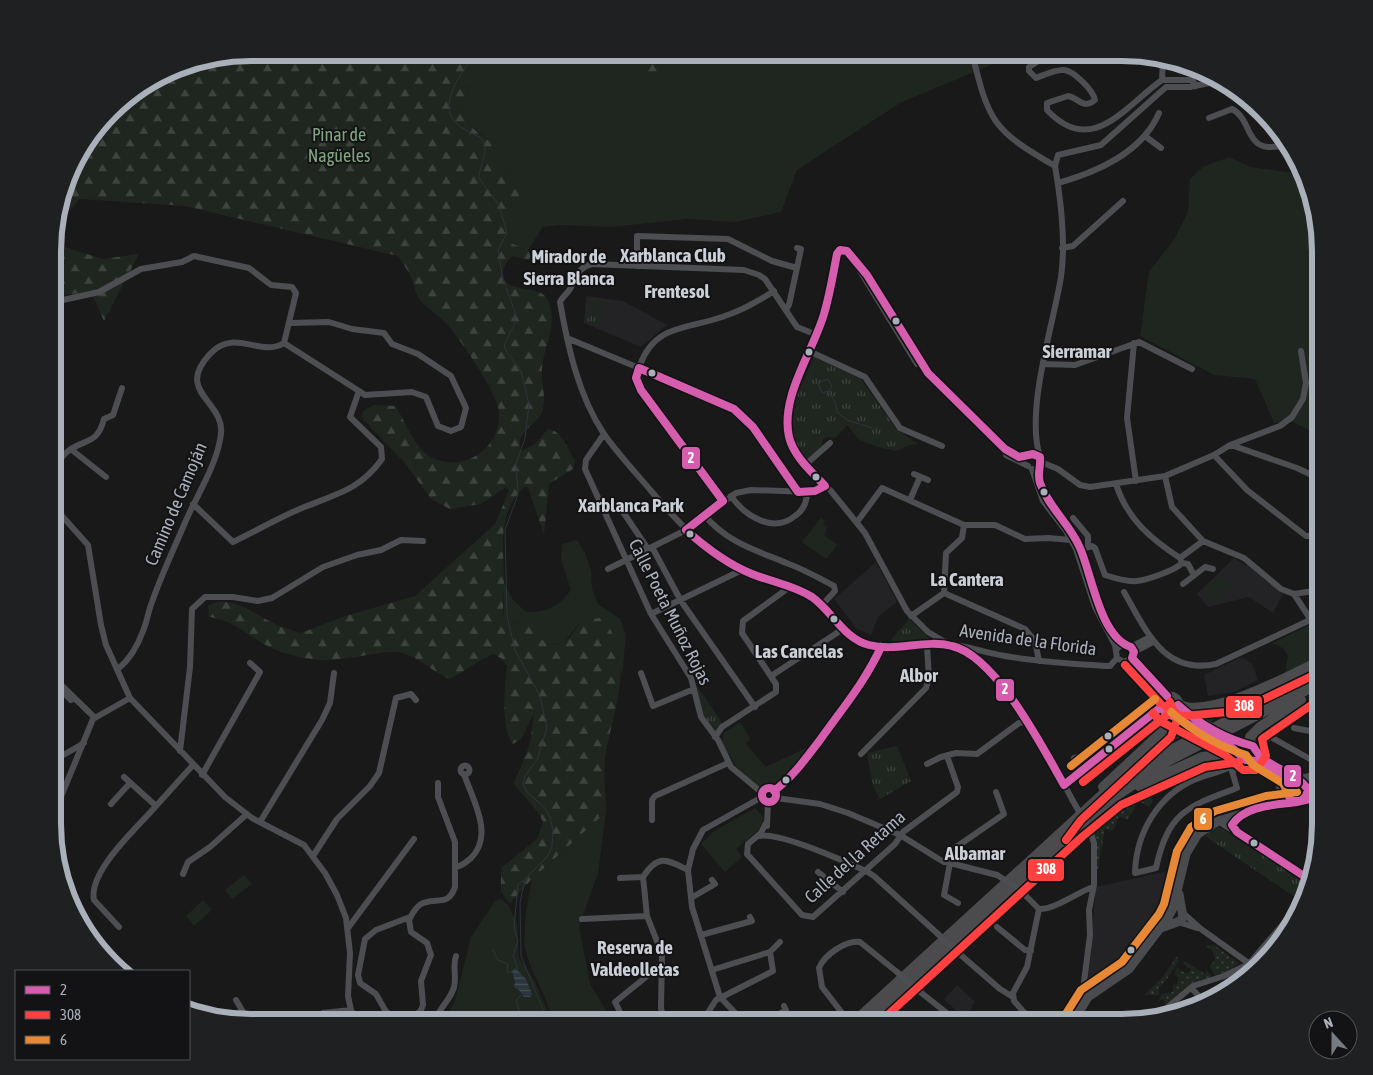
<svg xmlns="http://www.w3.org/2000/svg" width="1373" height="1075" font-family="'Asap Condensed',sans-serif">
<style>
.built{fill:#232325}
.grass{fill:#1f261f}
.forest{fill:url(#forest-firs)}
.park{fill:url(#park-tufts)}
.garden{fill:url(#garden-dots)}
.water{fill:url(#water-rules)}
.lines{fill:none;stroke-linecap:round;stroke-linejoin:round}
.stream{stroke:#2b353c;stroke-width:1}
.minor{stroke:#4d4e52;stroke-width:6}
.major{stroke:#4a4b4e;stroke-width:9}
.highway{stroke:#4b4b4e;stroke-width:10}
.minor-bridge{stroke:#4d4e52;stroke-width:6}
.major-bridge{stroke:#4a4b4e;stroke-width:9}
.bus-1-casing{stroke:#131315;stroke-width:11}
.bus-2-casing{stroke:#131315;stroke-width:11}
.bus-3-casing{stroke:#131315;stroke-width:11}
.bus-1{stroke:#d65dad;stroke-width:8}
.bus-2{stroke:#ff4040;stroke-width:8}
.bus-3{stroke:#e68836;stroke-width:8}
.bus-dot{fill:#aab0ba;stroke:#131315;stroke-width:2}
.labels{text-anchor:middle;stroke-width:4;stroke-linejoin:round;paint-order:stroke}
.park-label{font-size:18px;fill:#81a581;stroke:#131315}
.street-label{font-size:18px;fill:#aab0ba;stroke:#131315}
.neighbourhood-label{font-size:19px;font-weight:bold;fill:#cbcfd6;stroke:#131315}
.rim{fill:none;stroke:#aab0ba;stroke-width:6}
.line-badge{stroke:#131315;stroke-width:2}
.badge-label{font-size:14px;text-anchor:middle;font-weight:bold;fill:#fff}
</style>
<defs>
<pattern id="forest-firs" width="22" height="20" patternUnits="userSpaceOnUse" patternTransform="scale(1.25)"><rect width="22" height="20" fill="#1f261f"/><path d="M5 1l3.5 6h-7zM16 11l3.5 6h-7z" fill="#3d433d"/></pattern>
<pattern id="park-tufts" width="24" height="20" patternUnits="userSpaceOnUse" patternTransform="scale(1.25)"><rect width="24" height="20" fill="#1f261f"/><path d="M3 7l-1-3M5 7V3M7 7l1-3M15 17l-1-3M17 17v-4M19 17l1-3" fill="none" stroke="#3d433d"/></pattern>
<pattern id="garden-dots" width="8" height="8" patternUnits="userSpaceOnUse" patternTransform="scale(1.25)"><rect width="8" height="8" fill="#1f261f"/><path d="M2 2h.1M6 6h.1" fill="none" stroke="#3d433d" stroke-width="1.8" stroke-linecap="round"/></pattern>
<pattern id="water-rules" width="6" height="5" patternUnits="userSpaceOnUse" patternTransform="scale(1.25)"><rect width="6" height="5" fill="#2b353c"/><path d="M0 2.5h6" fill="none" stroke="#475056"/></pattern>
</defs>
<rect width="100%" height="100%" fill="#191919"/>
<path class="built" d="M586 296 623 301 667 325 641 347 584 323Z
M1234 558 1246 566 1247 564 1283 594 1273 613 1249 597 1208 607 1197 594Z
M876 562 897 602 878 617 871 635 857 629 834 599Z
M1241 657 1252 663 1258 680 1235 692 1208 696 1204 675Z
M1168 871 1173 872 1169 902 1161 917 1122 968 1105 980 1097 983 1090 982 1088 978 1096 887Z
M957 985 975 1002 971 1006 973 1008 962 1016 944 999Z"/>
<path class="grass" d="M489 53H1020L900 103 797 170 781 212 736 222 688 219 610 227 560 225 543 227 528 250 513 244 508 237 511 206 522 193 519 178 507 172 499 174 494 171 488 139 470 126 460 111 471 80Z
M1229 157 1250 167 1302 174 1320 251V436L1293 422 1274 423 1255 379 1214 375 1140 336 1149 272 1175 238 1188 212 1190 179 1203 167Z
M821 518 825 521 823 524 828 527 824 535 837 545 826 559 802 542Z
M577 540 585 553 591 571 592 589 598 604 620 619 626 635 622 676 616 643 579 624 564 642 548 645 529 626 504 620V583L513 600 526 612C548 612 558 607 571 590L561 559 562 544Z
M1221 574 1233 587 1226 593 1224 592 1221 594 1223 596 1216 603 1204 589 1215 582 1214 580Z
M1320 620V656L1285 674 1288 656 1284 649 1273 643Z
M740 722 750 738 746 744 766 767 810 746 774 789 766 785 756 787 735 765 729 753 726 754 722 740 724 733Z
M755 808 764 818 759 830 736 849 742 857 725 872 701 844 714 831Z
M606 812 598 873 579 927 590 984 613 1022H553L546 1000 529 963 524 943 526 911 532 879Z
M244 875 252 884 232 899 225 890Z
M501 899 508 905 517 923 519 958 533 978 546 1008 549 1022H443L455 1001 471 937 495 901Z
M203 900 212 910 194 926 186 916Z"/>
<path class="forest" d="M252 53H489L471 80 460 111 470 126 494 145 495 171 499 174 507 172 519 178 524 185 522 193 511 206 508 237 513 244 528 250 531 257 528 260 513 256C505 262 497 276 509 284 526 295 551 281 552 318 552 338 540 357 542 378 543 390 546 400 542 412 537 425 517 430 520 449L522 451 535 444 548 429C563 431 568 450 575 461L573 469 549 484 544 535 528 487H524C496 514 504 547 504 582 504 595 502 607 504 620L529 626 548 645C552 644 560 644 563 642 581 632 572 619 602 618 638 659 612 712 605 758 603 776 606 795 606 812L532 879 510 903 501 892V868L537 839 543 822C537 807 523 797 514 783L530 744 534 713 521 739 513 744C500 727 505 687 507 666L502 659 494 654C477 660 465 672 449 679 431 671 411 650 391 652 368 653 333 664 311 659 298 657 282 653 270 647 246 636 239 622 209 617L208 606C228 593 253 613 271 622 280 627 291 630 301 633L345 616 415 596 495 524 509 491 506 487 481 504 450 509 431 499 405 463 362 418 363 411 374 405 395 406C406 421 413 446 429 456 463 476 506 446 498 407 493 387 460 339 446 323 438 315 427 308 420 300 416 295 414 285 412 279 408 271 403 263 398 256L185 206 80 199 54 227 79 152 121 102 187 63Z
M629 53H696L694 56 668 70 647 76 637 69Z
M54 233 58 245 103 259 139 254 104 321 94 298 80 293 54 296Z"/>
<path class="park" d="M591 298 603 300 600 325 587 323Z
M814 357 860 378 896 429 918 444 909 445 896 451 878 447 859 440 847 425 835 438 828 437 823 439 821 447 806 460C777 421 797 397 814 357Z
M909 619 932 641H890Z
M694 682 723 724 714 733 703 715Z
M897 746 911 781 880 799 873 786 867 753Z
M1218 826 1309 885 1298 899 1205 836Z"/>
<path class="garden" d="M1278 685 1280 687 1209 722 1192 712Z
M1173 721 1191 730 1125 770 1169 727Z
M1236 757 1232 765 1229 759 1208 765 1207 762C1184 771 1168 781 1151 798L1153 800 1149 807 1139 801 1127 820 1119 816 1113 831 1105 829 1097 875V843L1091 826 1142 788 1201 760Z
M1214 945 1239 963 1232 969 1216 976 1210 967 1215 959 1213 951 1206 946Z
M1177 956 1178 962 1167 979 1159 987V995H1144L1162 978Z
M1185 961 1205 974 1207 970 1212 977 1192 983 1166 1004 1162 999 1157 1003 1162 994 1173 992V985L1177 984 1179 977 1174 975 1177 968 1188 974 1191 969 1183 964Z"/>
<path class="water" d="M515 968 526 979 532 994 530 997H524L519 990 514 987 515 982 512 971Z"/>
<g class="lines">
<path class="stream" d="M477 53C465 65 440 101 452 118 458 128 471 132 481 138 491 152 479 164 479 178L499 205 507 233 498 250 503 280 515 312 514 325 504 345 506 351 521 371 529 404 525 438 516 464 518 494 505 530 507 616 515 650 540 696 547 728 537 760 525 776 523 784 527 792 544 807 550 817 553 830 552 847 547 857 525 879 520 903 521 956 548 1022
M829 391 822 393 818 383 828 379 832 386 829 391 836 404 837 412 847 420 872 428
M493 950 498 960 508 964 507 972H512
M518 970 513 956 518 941 514 927 518 884 525 880
M521 995 516 1001 519 1011 528 1022"/>
<path class="minor" d="M972 53C989 123 993 130 1055 166
M1051 53 1029 67V71L1036 78C1044 75 1056 69 1064 70 1074 71 1093 90 1095 100 1083 110 1079 98 1068 96L1047 103V110C1092 158 1125 106 1162 80L1163 60
M1162 80H1192L1196 86
M1209 118 1232 109C1255 121 1242 156 1286 145
M1145 136 1161 148
M1058 183C1097 172 1142 153 1159 113
M1062 248 1073 246 1123 201
M637 266V236L728 239 772 261 797 268
M875 287 928 373 1005 449 1019 457 1033 454 1038 455 1041 462 1038 467
M54 302 99 292 141 269 182 262 194 256 249 268 271 285 292 287 296 293 284 343C260 358 235 327 210 354 174 392 225 401 221 434 217 466 196 496 184 525 173 551 161 576 152 602 148 612 147 622 143 631 138 645 129 660 118 669
M786 310 789 305 801 249 797 248
M291 323 329 322 352 329 384 333 392 344 418 354 451 376 466 408 461 427 451 431 438 426 426 397 412 392 365 395 359 391
M817 335 797 327 765 279 759 275 744 270 592 264C577 268 577 277 570 289 567 294 562 297 560 302 568 347 578 395 604 434 618 454 636 473 652 492 676 520 700 546 733 565 756 579 783 580 806 594 829 607 840 637 867 644 895 652 921 642 949 644 968 646 986 653 1005 656 1038 662 1072 664 1106 666H1110L1117 658
M567 338 728 405 753 427 798 492
M1134 343 1127 418 1136 481
M811 352 865 377 900 428 942 446
M917 364 849 253 840 250 815 340 789 405 787 421 789 438 798 457 831 491 865 533 907 611 928 632 947 643
M1043 364 1075 365 1139 342 1192 369
M604 434 586 460 585 469 651 614 691 678 701 717 718 740 731 767 761 792
M1231 445 1297 468 1320 479
M72 450 106 477
M1006 455 1028 466
M1214 455 1247 490 1306 536H1320
M1040 457C1025 411 1053 326 1061 277 1066 242 1061 201 1055 166L1058 155 1101 145 1166 87H1190L1218 81
M1041 462 1058 469 1080 485 1090 487 1165 476 1214 455 1230 445 1280 426 1292 417 1303 399 1306 383 1301 351
M805 465 830 443
M54 467C58 463 62 456 67 452 84 438 97 446 104 419L113 415 122 388
M1038 467C1039 497 1060 511 1074 534 1093 569 1094 614 1122 644
M1032 469 1043 501 1066 531 1076 549 1095 607 1115 645 1117 658 1124 662 1132 658 1134 652 1129 645 1122 644 1117 649
M914 474 928 480
M1165 476 1172 507 1203 541 1244 558 1281 589 1294 594 1320 590
M731 496C745 516 773 534 795 516 804 510 807 502 807 492
M910 500 920 477
M723 501 641 390C635 381 636 375 640 365 655 324 688 329 722 317 741 311 757 302 774 291
M193 504 233 542C256 531 278 518 302 508 336 494 360 490 382 459L381 447 350 417 359 391 284 343
M54 507 88 545 101 625 106 645 130 698 225 797 252 818 304 845 325 873 337 895 346 918 350 953 348 996 351 1010 358 1022
M604 509 616 505 619 506 648 549
M704 515C729 544 756 550 789 564 805 570 819 578 834 586L835 591 822 605
M1073 518 1088 536V547
M857 522 882 488 964 525H995L1025 539 1048 538 1071 540
M652 547 681 601 755 707
M1081 550 1092 546 1095 548 1105 575C1114 578 1127 582 1137 581 1147 580 1176 570 1182 563L1180 558C1151 539 1127 519 1116 484
M1180 558 1203 541
M1182 563 1188 564 1194 575
M608 569 686 530 736 493 751 490 811 492 825 486
M1183 584 1205 567 1213 569
M1124 592C1146 630 1163 675 1216 664L1308 621 1309 617 1294 594
M944 593 946 553 962 538 964 525
M651 614 742 570
M911 616 944 593 1025 629 1035 641 1039 661
M1131 647 1150 637
M961 649C1010 682 1046 750 1073 801
M1134 652 1153 642
M1132 658 1167 696
M1128 661 1157 694 1161 703
M641 673 653 706 694 689
M771 676 843 629
M53 677 95 718
M53 683 71 700
M1294 728 1320 733
M715 737 722 727 776 692V684L742 633 743 621 791 586
M1257 750 1261 748 1269 736 1310 759 1320 756
M180 751 190 667 192 609 205 597H233L258 601 272 598 323 567 357 555 381 550 401 540 423 541
M861 754 926 688 929 678 927 646
M53 761 84 743
M927 764 941 757 956 753 977 754 1019 723 1026 722
M460.5 770a4.5 4.5 0 1 1 9 0a4.5 4.5 0 1 1-9 0Z
M1231 768 1237 788C1188 806 1168 812 1156 868L1135 873C1136 833 1158 795 1196 779 1215 771 1231 773 1241 754
M1232 771 1251 761
M1077 774 1072 765 1074 758 1080 757 1089 764
M202 775 260 672 250 663
M1064 785 1161 707
M774 791C793 778 806 758 820 739 844 708 865 685 881 647
M761 792 768 788 774 791
M776 798 820 804 848 813 900 835 942 861 997 875
M1304 799 1320 800
M111 804 130 783
M156 806 193 765
M53 816 93 719 130 698
M652 820V800L655 796 728 763
M1218 821 1310 880
M260 822 322 720 330 703 334 673
M766 823 761 833 748 844 747 854 802 915 813 917 895 844 903 832 957 792 958 787 947 756
M767 826 768 801
M1090 831 1094 843V885L1089 910 1090 935 1084 982 1093 993
M758 836C779 831 844 861 866 871L874 876 938 934
M313 856 337 819 370 786 379 773 396 698 411 694 416 700
M944 862 949 852 1004 814 996 792
M950 863 944 895 958 903
M456 867C462 866 465 863 470 859 495 836 473 801 464 774
M818 872 843 892
M183 874 188 862 210 847 247 814
M620 878 643 877
M1019 889 1039 909
M691 898 715 884 712 880
M1039 909C1054 910 1078 892 1093 887
M1183 913 1201 929 1254 967
M582 919 647 916
M1178 922 1197 928
M119 927 94 900C88 871 138 827 156 806L124 777
M997 927 1025 950 1031 951
M348 928 414 839
M701 935 752 921 750 917
M955 950 1000 989 1013 997
M1249 964 1306 897
M712 970 770 952
M914 987 958 1022
M1191 988 1205 1002
M236 1000 249 1022
M1024 1012 1036 1022
M1158 1015 1193 986 1224 976 1249 964
M1026 1021 1022 1010 1014 1001 1013 993 1027 967 1039 909
M304 1022 323 1013 351 1010
M397 1022 385 1010 376 994 360 983 358 975 365 939 376 930 410 917
M409 1022 421 1010 423 1005 421 981 431 955 427 943 411 932 409 920C412 914 416 907 421 904 435 896 448 908 455 887V842L438 797V783
M435 1022C438 1008 451 1000 454 987 457 975 452 967 456 956
M625 1022 615 1002 662 964
M664 1022 661 1008 662 954 647 916 643 877C658 854 666 859 688 870
M702 1022 716 1000 773 971 770 952 780 942
M744 1022 720 997 692 907 688 870 693 849 703 830 762 797
M765 1022 786 1010 784 1006
M849 1022 822 987 819 968C824 955 846 940 860 942L897 972"/>
<path class="major" d="M1161 705a9 9 0 1 1 18 0a9 9 0 1 1-18 0Z
M1233 749 1248 761 1255 758 1257 750 1248 745 1244 747 1241 754
M1257 754 1296 779
M1299 780 1320 775
M1263 804C1281 794 1287 791 1274 771
M1161 928 1180 921 1183 917 1179 894
M1073 1022 1088 997 1129 969 1167 919 1173 908 1186 854 1198 834 1218 821 1268 806 1301 801 1307 793V786L1302 781 1293 780 1287 784 1285 794 1291 801"/>
<path class="highway" d="M1178 704C1208 721 1292 674 1320 661
M1251 745 1250 737 1260 727 1301 700
M1139 786 1202 757 1238 752
M1103 787 1163 731 1168 723V713
M854 1022 1102 795 1165 753 1320 673
M866 1022 1076 828 1116 796 1168 761 1320 683"/>
<path class="minor-bridge" d="M1073 801 1090 831
M997 875 1019 889
M938 934 955 950
M897 972 914 987"/>
<path class="major-bridge" d="M1188 714 1235 741
M1184 721 1231 747"/>
<g class="bus-1-casing">
<path id="bus-1" d="M1161 707 1064 785C1043 748 996 656 952 646 925 639 896 652 869 645 844 639 832 611 812 597 793 585 772 582 752 574 727 564 706 548 686 530L723 501 641 390 636 378 639 368 734 409 753 427 798 492 815 491 825 486C812 472 794 457 789 437 780 396 813 352 824 314 830 294 833 274 837 254L840 250 847 251 867 275 928 373 1005 449 1019 457 1033 454 1040 457C1041 467 1037 473 1040 483 1049 508 1070 524 1080 548 1092 575 1100 637 1131 647L1134 652 1132 658 1167 696
M1161 707 1165 712 1231 747 1246 760 1256 761 1279 774 1291 801H1301L1306 796 1308 789C1293 769 1265 769 1253 746 1226 739 1199 724 1178 705
M762 795a7 7 0 1 1 14 0a7 7 0 1 1-14 0Z
M774 791C793 777 806 758 820 740 842 709 865 682 881 647
M1310 880 1237 832 1232 825C1245 805 1276 805 1297 802 1305 801 1311 797 1320 800"/>
</g>
<g class="bus-2-casing">
<path id="bus-2" d="M1125 665 1160 703
M1165 706 1173 713 1184 716 1228 712 1258 702 1320 672
M1153 713 1160 721 1225 755 1243 770H1256L1266 756 1262 739 1320 699
M1083 782 1167 715
M1066 840 1081 820 1171 737 1177 720 1170 702
M880 1022 1083 836 1121 805 1205 767 1239 762"/>
</g>
<g class="bus-3-casing">
<path id="bus-3" d="M1071 766 1155 699
M1064 1017 1081 990 1122 962 1159 914 1164 904 1177 851 1191 827 1215 811 1266 796 1297 792 1253 765 1246 755C1220 747 1192 731 1171 712"/>
</g>
<use href="#bus-1" class="bus-1"/>
<use href="#bus-2" class="bus-2"/>
<use href="#bus-3" class="bus-3"/>
</g>
<g class="bus-dot">
<circle cx="896" cy="321" r="4.5"/>
<circle cx="809" cy="352" r="4.5"/>
<circle cx="652" cy="373" r="4.5"/>
<circle cx="816" cy="477" r="4.5"/>
<circle cx="1044" cy="492" r="4.5"/>
<circle cx="690" cy="534" r="4.5"/>
<circle cx="834" cy="619" r="4.5"/>
<circle cx="1108" cy="736" r="4.5"/>
<circle cx="1109" cy="749" r="4.5"/>
<circle cx="786" cy="780" r="4.5"/>
<circle cx="1254" cy="843" r="4.5"/>
<circle cx="1131" cy="950" r="4.5"/>
</g>
<g class="labels">
<g class="park-label">
<text x="339" y="141">Pinar de<tspan x="339" dy="21">Nagüeles</tspan></text>
</g>
<g class="street-label">
<text transform="translate(176 504) rotate(-67)" y="6">Camino de Camoján</text>
<text transform="translate(670 612) rotate(63)" y="6">Calle Poeta Muñoz Rojas</text>
<text transform="translate(1028 640) rotate(8)" y="6">Avenida de la Florida</text>
<text transform="translate(855 857) rotate(-42)" y="6">Calle del la Retama</text>
</g>
<g class="neighbourhood-label">
<text x="673" y="262">Xarblanca Club</text>
<text x="569" y="263">Mirador de<tspan x="569" dy="22">Sierra Blanca</tspan></text>
<text x="677" y="298">Frentesol</text>
<text x="1077" y="358">Sierramar</text>
<text x="631" y="512">Xarblanca Park</text>
<text x="967" y="586">La Cantera</text>
<text x="799" y="658">Las Cancelas</text>
<text x="919" y="682">Albor</text>
<text x="975" y="860">Albamar</text>
<text x="635" y="954">Reserva de<tspan x="635" dy="22">Valdeolletas</tspan></text>
</g>
</g>
<path d="M0 0H1373V1075H0ZM251 61H1122A190 190 0 0 1 1312 251V824A190 190 0 0 1 1122 1014H251A190 190 0 0 1 61 824V251A190 190 0 0 1 251 61Z" fill="#1f2022" fill-rule="evenodd"/>
<path class="rim" d="M251 61H1122A190 190 0 0 1 1312 251V824A190 190 0 0 1 1122 1014H251A190 190 0 0 1 61 824V251A190 190 0 0 1 251 61Z"/>
<g class="line-badge">
<rect x="681" y="446" width="20" height="24" rx="5" fill="#d65dad"/>
<rect x="995" y="678" width="20" height="24" rx="5" fill="#d65dad"/>
<rect x="1225" y="695" width="38" height="24" rx="5" fill="#ff4040"/>
<rect x="1283" y="764" width="19" height="24" rx="5" fill="#d65dad"/>
<rect x="1193" y="807" width="20" height="24" rx="5" fill="#e68836"/>
<rect x="1027" y="858" width="38" height="24" rx="5" fill="#ff4040"/>
</g>
<g class="badge-label">
<text x="691" y="463">2</text>
<text x="1005" y="694">2</text>
<text x="1244" y="711">308</text>
<text x="1293" y="781">2</text>
<text x="1203" y="824">6</text>
<text x="1046" y="874">308</text>
</g>
<rect x="15" y="970" width="175" height="90" fill="#131315" stroke="#4f5257"/>
<rect x="25" y="986" width="25" height="8" fill="#d65dad" stroke="#4f5257"/>
<text x="60" y="995" font-size="15" fill="#aab0ba">2</text>
<rect x="25" y="1011" width="25" height="8" fill="#ff4040" stroke="#4f5257"/>
<text x="60" y="1020" font-size="15" fill="#aab0ba">308</text>
<rect x="25" y="1036" width="25" height="8" fill="#e68836" stroke="#4f5257"/>
<text x="60" y="1045" font-size="15" fill="#aab0ba">6</text>
<g transform="translate(1333 1035) rotate(339)"><circle r="24" fill="#131315" stroke="#4f5257"/>
<path d="M0-4L9 19L0 12L-9 19Z" fill="#777b82"/>
<text y="-8" font-size="14" font-weight="bold" text-anchor="middle" fill="#aab0ba">N</text>
</g>
</svg>
